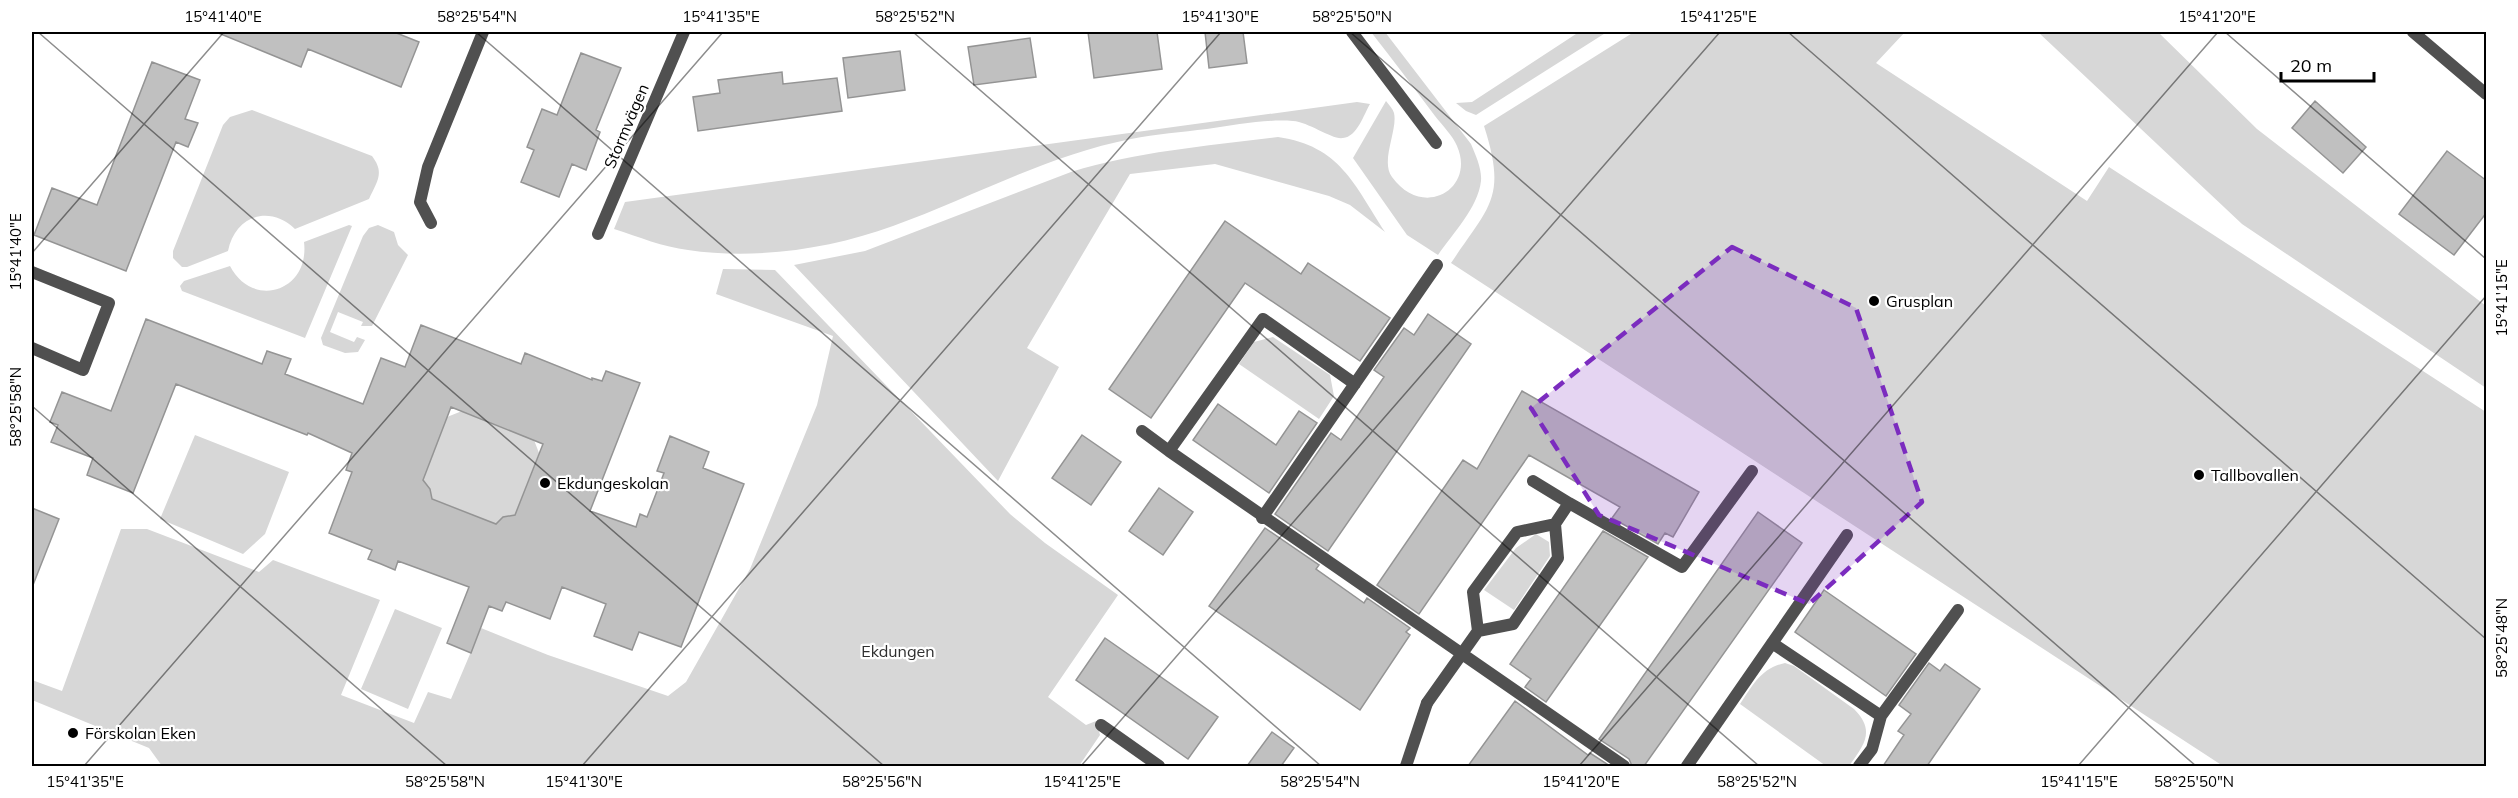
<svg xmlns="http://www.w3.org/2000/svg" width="2518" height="798" font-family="Mulish,sans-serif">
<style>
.green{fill:#d7d7d7}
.building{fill:#c0c0c0;stroke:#949494;stroke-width:1.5;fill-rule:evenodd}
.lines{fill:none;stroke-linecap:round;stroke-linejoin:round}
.service{stroke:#505050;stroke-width:12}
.minor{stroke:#505050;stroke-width:12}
.marked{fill:#7b2cbf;fill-opacity:0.2;stroke:#7b2cbf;stroke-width:4.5;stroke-dasharray:12 8;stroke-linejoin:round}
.ticks{fill:none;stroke:#000;stroke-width:1.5;stroke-opacity:0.45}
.poi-dot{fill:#000;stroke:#fff;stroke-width:2}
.labels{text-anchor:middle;stroke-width:4.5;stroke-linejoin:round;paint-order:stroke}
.street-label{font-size:16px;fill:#000;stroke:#fff}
.poi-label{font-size:16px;fill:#000;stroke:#fff;text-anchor:start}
.park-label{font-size:16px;fill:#2e2e2e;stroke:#fff}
.neatline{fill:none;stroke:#000;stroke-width:2}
.ticks-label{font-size:15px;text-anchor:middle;fill:#000}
</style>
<rect width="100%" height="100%" fill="#fff"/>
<path class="green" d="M1371 32H1385L1471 144C1476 156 1482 169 1481 181 1478 208 1452 234 1438 255L1407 235 1353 158 1386 101C1389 105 1393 109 1394 113 1398 130 1380 161 1392 177 1423 220 1476 189 1457 146 1453 136 1442 125 1435 116 1414 88 1393 60 1371 32Z
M1579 32H1607L1476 115 1466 111 1456 103 1472 102Z
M1634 32H1905L1876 63 2087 201 2109 167 2486 412V766H2223L1451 263C1490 205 1507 198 1484 126Z
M2038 32H2158L2257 129 2486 306V388L2242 224Z
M1357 102 1370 104C1364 114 1357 137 1343 138 1332 140 1309 122 1293 121 1264 119 1236 125 1207 129 1182 132 1156 134 1131 139 1048 155 973 197 893 226 830 249 755 260 688 250 663 247 639 237 614 229L625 202Z
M252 110 372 156C385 173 377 181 369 199L295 229C269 204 235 216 228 251L187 267H182L173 258V251L223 125 230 117Z
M1278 137C1340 146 1354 184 1385 232L1350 205 1329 196 1215 164 1130 174 1027 348 1059 367 998 481 794 265 865 251 1071 172C1139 151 1209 146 1278 137Z
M349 225 352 226 305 338 182 291 180 286 184 281 230 266C253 310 310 291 304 242Z
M378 225 394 232 398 245 408 255 372 326H361L363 322 338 312 330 332 354 342 357 337 365 340 358 352 345 353 323 345 321 338 363 236 369 228Z
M723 269 775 270 1010 514 1045 543 1118 595 1048 697 1086 725 1096 721 1100 735 1079 766H162L149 748 32 700V680L62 691 121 529H147L259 572 273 560 380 600 341 695 414 723 428 692 451 699 481 628 548 655 668 696 686 682 750 569 817 405 833 336 716 294Z
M1273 337 1330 375 1334 396 1319 419 1239 364 1254 342Z
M462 411 534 440 539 453 515 515 496 524 432 499 430 489 423 480 447 417Z
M195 435 289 472 265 534 243 554 160 519Z
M1536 534 1549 542 1550 556 1514 610 1484 590 1516 548Z
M395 609 442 628 408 709 361 689Z
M1785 663 1794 666 1854 709C1876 731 1864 745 1849 766H1826L1740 704C1753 685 1761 668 1785 663Z"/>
<path class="building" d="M216 32H394L419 42 401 87 308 49 301 67Z
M1088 32H1157L1162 69 1094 78Z
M1205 32H1243L1247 63 1209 68Z
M1030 38 1036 77 974 85 968 47Z
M900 51 905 90 848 98 843 58Z
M581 53 621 68 596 130 600 132 586 170 572 164 559 197 521 182 534 150 527 147 542 109 557 115Z
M152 62 200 80 185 119 198 123 188 147 176 142 126 271 34 235 52 188 97 205Z
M782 72 783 84 837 78 842 111 698 131 693 97 720 93 718 80Z
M2315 101 2366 147 2343 173 2292 128Z
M2447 151 2487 181V212L2454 255 2399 214Z
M1225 221 1301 274 1308 263 1390 318 1360 361 1245 283 1151 418 1109 389Z
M1428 314 1471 344 1328 551 1275 514 1331 433 1341 440 1384 377 1374 370 1404 328 1414 335Z
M146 319 262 364 267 351 291 359 285 374 363 404 381 358 405 367 421 325 521 364 525 353 592 380V378L602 381 606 371 640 383 590 511 636 527 640 514 647 517 664 473 657 471 670 436 709 452 703 468 744 484 681 647 639 632 632 650 594 636 606 604 562 587 550 619 506 602 502 611 489 606 471 653 447 643 469 587 398 561 395 570 381 564 368 559 372 550 329 533 352 472 346 470 352 453 308 433 307 435 176 384 133 493 87 475 93 458 51 442 58 425 50 422 62 392 111 411ZM451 407 543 444 515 515 503 517 496 524 432 499 430 489 423 480Z
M1522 391 1699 492 1673 537 1665 533 1658 544 1612 518 1620 507 1529 455 1419 614 1377 585 1463 460 1477 469Z
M1218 404 1276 445 1299 411 1317 423 1269 493 1193 440Z
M1082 435 1121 462 1091 505 1052 478Z
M1159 488 1193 512 1163 555 1129 531Z
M32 508 59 519 33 585H32Z
M1758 512 1802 543 1644 766H1632L1629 759 1599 739Z
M1265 528 1319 565 1316 569 1364 603 1367 598 1410 628 1406 632 1410 635 1360 710 1209 606Z
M1603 531 1648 557 1546 702 1525 687 1531 679 1510 664Z
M1824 590 1916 654 1886 696 1795 632Z
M1105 638 1218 717 1188 759 1076 680Z
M1929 663 1940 671 1945 664 1980 689 1927 766H1883L1904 735 1898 731 1911 714 1899 705Z
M1515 701 1588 755 1590 753 1610 766H1468Z
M1272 732 1294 748 1281 766H1247Z"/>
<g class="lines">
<path class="service" d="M32 272 109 303 83 370 32 348
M1355 384 1263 319 1169 451 1624 766
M1142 431 1169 451
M1533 481 1569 503
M1262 518 1437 265
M1555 524 1569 503 1682 567 1752 471
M1772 643 1881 716
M1427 703 1478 631 1513 624 1558 558 1555 524 1517 532 1473 592 1478 631
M1101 725 1159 766
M1687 766 1847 535
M1859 766 1872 749 1881 716 1958 610"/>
<path class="minor" d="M1352 32 1436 143
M2413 32 2486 94
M431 223 420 202 428 167 483 32
M598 234 684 32
M1406 766 1427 703"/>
</g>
<path class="marked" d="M1732 247 1856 308 1922 502 1809 604 1599 515 1531 408Z"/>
<path class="ticks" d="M38 32 884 766M476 32 1321 766M913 32 1759 766M1350 32 2196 766M1788 32 2486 639M2225 32 2486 259M32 253 224 32M32 406 447 766M84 766 723 32M582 766 1221 32M1081 766 1720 32M1579 766 2218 32M2078 766 2486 296"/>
<g class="poi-dot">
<circle cx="1874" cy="301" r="6"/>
<circle cx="2199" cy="475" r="6"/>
<circle cx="545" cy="483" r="6"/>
<circle cx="73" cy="733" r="6"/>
</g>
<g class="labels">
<g class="street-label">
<text transform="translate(626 126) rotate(-67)" y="6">Stormvägen</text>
</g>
<g class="poi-label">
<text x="1886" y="307">Grusplan</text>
<text x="2211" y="481">Tallbovallen</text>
<text x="557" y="489">Ekdungeskolan</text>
<text x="85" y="739">Förskolan Eken</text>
</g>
<g class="park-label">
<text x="898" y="657">Ekdungen</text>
</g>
</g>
<rect width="2518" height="798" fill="none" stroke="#ffffff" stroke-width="66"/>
<path d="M2281 72v9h93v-9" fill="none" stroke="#000000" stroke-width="3"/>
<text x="2290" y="72" font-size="18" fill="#000000" stroke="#ffffff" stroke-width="4.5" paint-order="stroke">20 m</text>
<rect x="33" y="33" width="2452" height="732" class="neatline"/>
<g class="ticks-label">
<text x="223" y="22">15°41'40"E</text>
<text x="477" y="22">58°25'54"N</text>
<text x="721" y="22">15°41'35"E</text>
<text x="915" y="22">58°25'52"N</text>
<text x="1220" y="22">15°41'30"E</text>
<text x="1352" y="22">58°25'50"N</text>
<text x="1718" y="22">15°41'25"E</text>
<text x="2217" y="22">15°41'20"E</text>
<text transform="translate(16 252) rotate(-90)" y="5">15°41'40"E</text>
<text transform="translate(2502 298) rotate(-90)" y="5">15°41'15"E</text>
<text transform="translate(16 407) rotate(-90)" y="5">58°25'58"N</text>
<text transform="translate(2502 638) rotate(-90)" y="5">58°25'48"N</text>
<text x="85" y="787">15°41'35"E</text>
<text x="445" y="787">58°25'58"N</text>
<text x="584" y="787">15°41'30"E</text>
<text x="882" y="787">58°25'56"N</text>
<text x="1082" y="787">15°41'25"E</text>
<text x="1320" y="787">58°25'54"N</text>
<text x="1581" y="787">15°41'20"E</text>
<text x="1757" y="787">58°25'52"N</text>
<text x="2079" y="787">15°41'15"E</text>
<text x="2194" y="787">58°25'50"N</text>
</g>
</svg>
